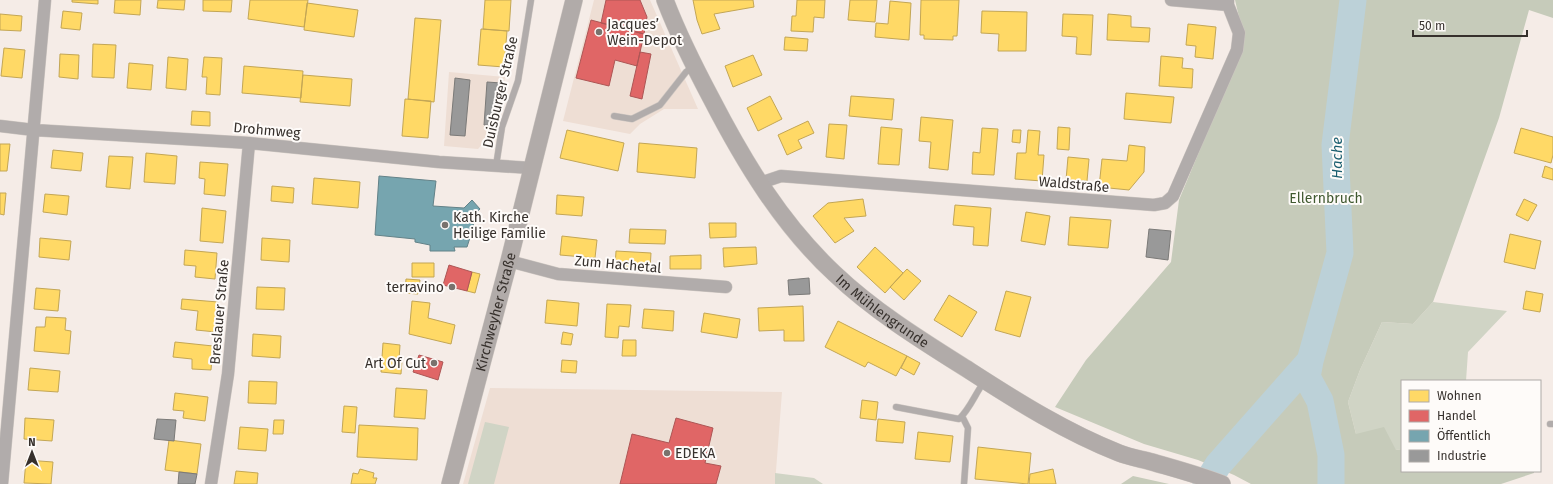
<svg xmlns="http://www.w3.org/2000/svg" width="1553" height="484" font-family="'Fira Sans',sans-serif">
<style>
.built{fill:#eeded4}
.green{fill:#d0d4c5}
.forest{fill:#c6cbba}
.homes{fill:#ffd966;stroke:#c3a655}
.shops{fill:#e06666;stroke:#ad5655}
.public{fill:#76a5af;stroke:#638288}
.industry{fill:#999;stroke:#7b7a78}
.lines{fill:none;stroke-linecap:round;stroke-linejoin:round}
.river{stroke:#bcd1d8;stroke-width:27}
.service-casing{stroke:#cec7c2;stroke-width:7}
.minor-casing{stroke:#cec7c2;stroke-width:13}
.secondary-casing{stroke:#cec7c2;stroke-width:18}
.service{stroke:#b1acab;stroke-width:6}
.minor{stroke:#b1acab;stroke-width:12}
.secondary{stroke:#b1aba9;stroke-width:17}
.poi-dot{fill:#79726d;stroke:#fefbf9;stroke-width:1.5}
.labels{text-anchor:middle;stroke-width:4;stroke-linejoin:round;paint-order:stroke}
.poi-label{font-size:14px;fill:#36302c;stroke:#fefbf9;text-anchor:start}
.street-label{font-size:14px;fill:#36302c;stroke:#fefbf9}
.park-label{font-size:14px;fill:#405930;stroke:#fefbf9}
.water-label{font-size:15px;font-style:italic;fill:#1a5e6f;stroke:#fefbf9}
</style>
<rect width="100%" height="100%" fill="#f5ece7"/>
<path class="built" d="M594 0H650L698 109H664L640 124 630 134 563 121Z
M449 72 505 77 499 132 488 131 486 140 478 149 444 146Z
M490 388 782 392 775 484H463Z"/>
<path class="green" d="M1433 302 1507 311 1468 352 1466 381H1402V449L1396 450 1356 434 1348 402 1360 370 1382 322 1413 324Z
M485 422 509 427 494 484H468Z
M775 473 814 478 823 484H775Z"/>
<path class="forest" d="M1235 0H1553V18L1529 10 1499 118 1433 302 1413 324 1382 322 1360 370 1348 402 1356 434 1384 427 1396 450 1402 449V471H1534V473L1501 484H1251L1234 475 1198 460 1144 444 1055 407 1086 360 1171 262 1179 200 1241 50 1239 17Z
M1133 476 1169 484H1121Z"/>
<path class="homes" d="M72 0H98V4L72 2Z
M115 0H141L140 15 114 13Z
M158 0H185L184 10 157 8Z
M203 0H232L231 12 203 11Z
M250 0H308L304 27 248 19Z
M485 0H511L509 31 483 29Z
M693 0H753L754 7 714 14 720 29 702 34 697 20Z
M797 0H825L824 18 814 17 813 32 791 31 792 16H796Z
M850 0H877L875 22 848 20Z
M921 0H959L957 36H953V40L924 39V35H920Z
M890 1 911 3 909 40 875 37 876 23 888 24Z
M307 3 358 10 354 37 304 30Z
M63 11 82 13 80 30 61 28Z
M982 11 1027 12 1026 51H998L999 34 981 33Z
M0 14 22 16 21 31 0 30Z
M1063 14 1093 15 1091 55 1076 54 1077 37 1062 36Z
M1108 14 1131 16V27L1150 28 1149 42 1107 40Z
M415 18 441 20 434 102 408 99Z
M1188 24 1216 27 1213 59 1195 57 1196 46 1186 45Z
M481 29 507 31 504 67 478 65Z
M785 37 808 39 807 51 784 50Z
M93 44 116 45 114 78 92 77Z
M4 48 25 50 22 78 1 76Z
M60 54 79 55 78 79 59 77Z
M753 55 762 75 733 87 725 66Z
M1161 56 1183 58 1182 68 1193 69 1192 88 1159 86Z
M168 57 188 59 186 90 166 88Z
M204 57 222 58 220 95 206 94 207 77H202Z
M129 63 153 65 151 90 127 88Z
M244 66 303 71 301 98 242 93Z
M303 75 352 79 350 106 300 102Z
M1126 93 1174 97 1171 123 1124 119Z
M770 96 782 119 758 131 747 108Z
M851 96 894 99 892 120 849 116Z
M405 99 431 101 428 138 402 136Z
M192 111 210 112V126L191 125Z
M921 117 953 120 948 170 929 168 931 142 919 141Z
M808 121 814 133 798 140 802 148 787 155 778 135Z
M829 124 847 125 844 159 826 157Z
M881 127 902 129 899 165 878 164Z
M1058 127 1070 128 1069 150 1057 149Z
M982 128 998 129 994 175 972 174 973 152 980 153Z
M1521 128 1553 137V155L1551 163 1514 153Z
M567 130 624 143 618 171 560 158Z
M1013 130H1021L1020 143 1012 142Z
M1028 130 1040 131 1038 155H1044L1042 181 1015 179 1017 153H1026Z
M639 143 697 148 695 178 637 172Z
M0 144H10L7 171H0Z
M1129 145 1145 147 1144 172 1129 190 1099 187 1102 159 1127 161Z
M53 150 83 153 81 171 51 168Z
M146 153 177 156 175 184 144 182Z
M109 156 133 157 130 189 106 187Z
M1068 157 1089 159 1087 181 1066 180Z
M200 162 228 164 225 196 204 194 205 179 199 178Z
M1545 166 1553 169V180L1542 177Z
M314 178 360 182 358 208 312 204Z
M272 186 294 188 293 203 271 201Z
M0 193H6L4 215 0 214Z
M45 194 69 196 67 215 43 212Z
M557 195 584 197 582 216 556 214Z
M863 199 866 216 844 218 854 231 835 243 813 216 828 203Z
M1524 199 1537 205 1528 221 1516 215Z
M955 205 991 208 988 246 973 245 974 227 953 225Z
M202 208 226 211 223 243 200 241Z
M1026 212 1050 216 1045 245 1021 241Z
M1070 217 1111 220 1108 248 1068 245Z
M709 223H736V237L710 238Z
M630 229 666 230 665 244 629 243Z
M1510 234 1541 241 1535 269 1504 262Z
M562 236 597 240 595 258 560 255Z
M40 238 71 241 69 260 39 257Z
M262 238 290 240 289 262 261 260Z
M756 247 757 264 724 267 723 248Z
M875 247 903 273 885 293 857 267Z
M185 250 217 253 215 279 195 277 196 266 184 265Z
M616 251 651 253 650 270 615 267Z
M701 255V269H670V256Z
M412 263H434V277H412Z
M907 269 921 281 904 300 890 287Z
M472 272 480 274 475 293 467 291Z
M406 279 420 280 418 294 405 293Z
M257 287 285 288 284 310 256 309Z
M36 288 60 290 58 311 34 309Z
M1006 291 1031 297 1020 337 995 330Z
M1526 291 1543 294 1540 312 1523 309Z
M949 295 977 312 962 337 934 320Z
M182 299 218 302 216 332 196 330 198 311 181 309Z
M547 300 579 303 577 326 545 323Z
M412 301 430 303 428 318 455 325 451 344 409 334Z
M607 304 631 305 629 327 619 326 618 338 605 337Z
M803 306 804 341H784V330L759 331 758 308Z
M644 309 674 311 673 331 642 328Z
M704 313 740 319 737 338 701 332Z
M46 317 66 318 65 330 71 331 69 354 34 351 36 327H45Z
M838 321 907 356 896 376 868 362 865 367 825 347Z
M563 332 573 334 571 345 561 344Z
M253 334 281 336 280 358 252 356Z
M623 340H636V356H622Z
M175 342 213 346 211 370 192 369V359L173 357Z
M383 343 400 345 399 360H402L401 374 381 372Z
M907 356 920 363 914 375 901 368Z
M562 360 577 361 576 373 561 372Z
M30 368 60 371 58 392 28 390Z
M249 381 277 382 276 404 248 403Z
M396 388 427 390 425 419 394 417Z
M175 393 208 397 205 421 183 418 184 411 173 410Z
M862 400 878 402 876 420 860 418Z
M344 406 357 407 355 433 342 432Z
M25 418 54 420 52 441 24 439Z
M878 419 905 422 903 443 876 441Z
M274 420H284L283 434H273Z
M359 425 418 428 417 460 357 457Z
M240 427 268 429 266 451 238 449Z
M918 432 953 436 950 462 915 459Z
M169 440 201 444 197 474 165 470Z
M978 447 1031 453 1028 484 975 479Z
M26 460 53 462 51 484 24 483Z
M360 469 374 473 373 478H377L375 484H351L353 473 358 474Z
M1053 469 1056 484H1029L1030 474Z
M236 471 258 473 257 484H234Z"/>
<path class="shops" d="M606 0H640L647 17 644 34 601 23Z
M591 20 644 34 637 66 615 60 609 86 576 78Z
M640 52 651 54 642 99 630 96Z
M449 265 472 272 467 291 443 285Z
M419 355 443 362 438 380 413 372Z
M676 418 713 428 705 463 721 466 716 484H620L632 434 669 443Z"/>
<path class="public" d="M379 176 436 181 433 206 464 208 472 200 480 209 468 221 474 225 467 247H454L455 251H430V245L415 242V239L375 235Z"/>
<path class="industry" d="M455 78 470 80 465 136 450 135Z
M487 82 501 83 498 126 484 125Z
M1149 229 1171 231 1168 260 1146 257Z
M809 278 810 294 789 295 788 280Z
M157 419 176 420 174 441 154 439Z
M179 472 197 474 195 484H178Z"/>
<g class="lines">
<path class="river" d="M1310 361 1307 377 1320 401 1331 455V484
M1206 484 1218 465 1310 361 1340 253 1335 145 1353 0"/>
<g class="service-casing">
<path id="service" d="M614 116 632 119 660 105 686 72 693 67
M496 166 502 127 518 81 531 0
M896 407 959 419C970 409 975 394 984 382
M962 416 968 428 964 484
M1550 424H1553"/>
</g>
<g class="minor-casing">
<path id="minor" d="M1171 0 1228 5
M0 126 34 130 249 143 439 162 531 168
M760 183 781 176 1154 205 1165 203 1173 196 1237 50 1239 33 1228 5V0
M509 261 558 274 726 287
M2 484 45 0
M211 484 228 374 249 143"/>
</g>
<g class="secondary-casing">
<g id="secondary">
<path id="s1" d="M665 0C678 34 694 66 711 98 744 162 782 225 835 274 875 312 924 342 970 371 1018 402 1066 432 1119 453 1129 457 1141 459 1152 462 1176 469 1199 475 1222 484"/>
<path id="s2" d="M450 484 509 261 574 0"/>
</g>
</g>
<use href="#service" class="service"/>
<use href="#minor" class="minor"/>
<use href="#secondary" class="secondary"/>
</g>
<g class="poi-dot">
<circle cx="599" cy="32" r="4"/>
<circle cx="445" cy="225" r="4"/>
<circle cx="452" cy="287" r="4"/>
<circle cx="434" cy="363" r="4"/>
<circle cx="667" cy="453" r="4"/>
</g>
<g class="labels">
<g class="poi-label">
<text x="607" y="29">Jacques’<tspan x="607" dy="16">Wein-Depot</tspan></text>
<text x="453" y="222">Kath. Kirche<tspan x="453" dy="16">Heilige Familie</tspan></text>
<text x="444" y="292" text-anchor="end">terravino</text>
<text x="426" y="368" text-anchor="end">Art Of Cut</text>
<text x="675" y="458">EDEKA</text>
</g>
<g class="street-label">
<text transform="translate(500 92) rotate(-77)" y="5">Duisburger Straße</text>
<text transform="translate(267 130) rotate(5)" y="5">Drohmweg</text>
<text transform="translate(1074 184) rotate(5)" y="5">Waldstraße</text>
<text transform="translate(618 264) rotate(5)" y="5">Zum Hachetal</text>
<text dy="5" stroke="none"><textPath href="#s1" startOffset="385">Im Mühlengrunde</textPath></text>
<text transform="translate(219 312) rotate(-85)" y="5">Breslauer Straße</text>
<text dy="5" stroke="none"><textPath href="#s2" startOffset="178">Kirchweyher Straße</textPath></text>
</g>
<g class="park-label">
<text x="1326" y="203">Ellernbruch</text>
</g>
<g class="water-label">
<text transform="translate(1337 158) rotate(-90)" y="5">Hache</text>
</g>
</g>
<rect x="1401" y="380" width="140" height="92" fill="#fefbf9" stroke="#aeaaa7"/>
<rect x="1409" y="390" width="20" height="12" fill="#ffd966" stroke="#aeaaa7"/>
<text x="1437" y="400" font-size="12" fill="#36302c">Wohnen</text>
<rect x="1409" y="410" width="20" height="12" fill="#e06666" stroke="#aeaaa7"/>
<text x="1437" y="420" font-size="12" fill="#36302c">Handel</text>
<rect x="1409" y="430" width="20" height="12" fill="#76a5af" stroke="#aeaaa7"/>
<text x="1437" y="440" font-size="12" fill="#36302c">Öffentlich</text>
<rect x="1409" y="450" width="20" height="12" fill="#999999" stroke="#aeaaa7"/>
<text x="1437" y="460" font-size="12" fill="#36302c">Industrie</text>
<g transform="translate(32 452)" stroke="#fefbf9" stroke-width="3" paint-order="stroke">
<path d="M0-3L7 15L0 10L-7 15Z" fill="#36302c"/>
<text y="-6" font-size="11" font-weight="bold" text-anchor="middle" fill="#36302c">N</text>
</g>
<path d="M1413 30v6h114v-6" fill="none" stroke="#36302c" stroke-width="2"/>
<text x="1419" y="30" font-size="12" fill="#36302c" stroke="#fefbf9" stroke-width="3" paint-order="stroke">50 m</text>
</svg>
